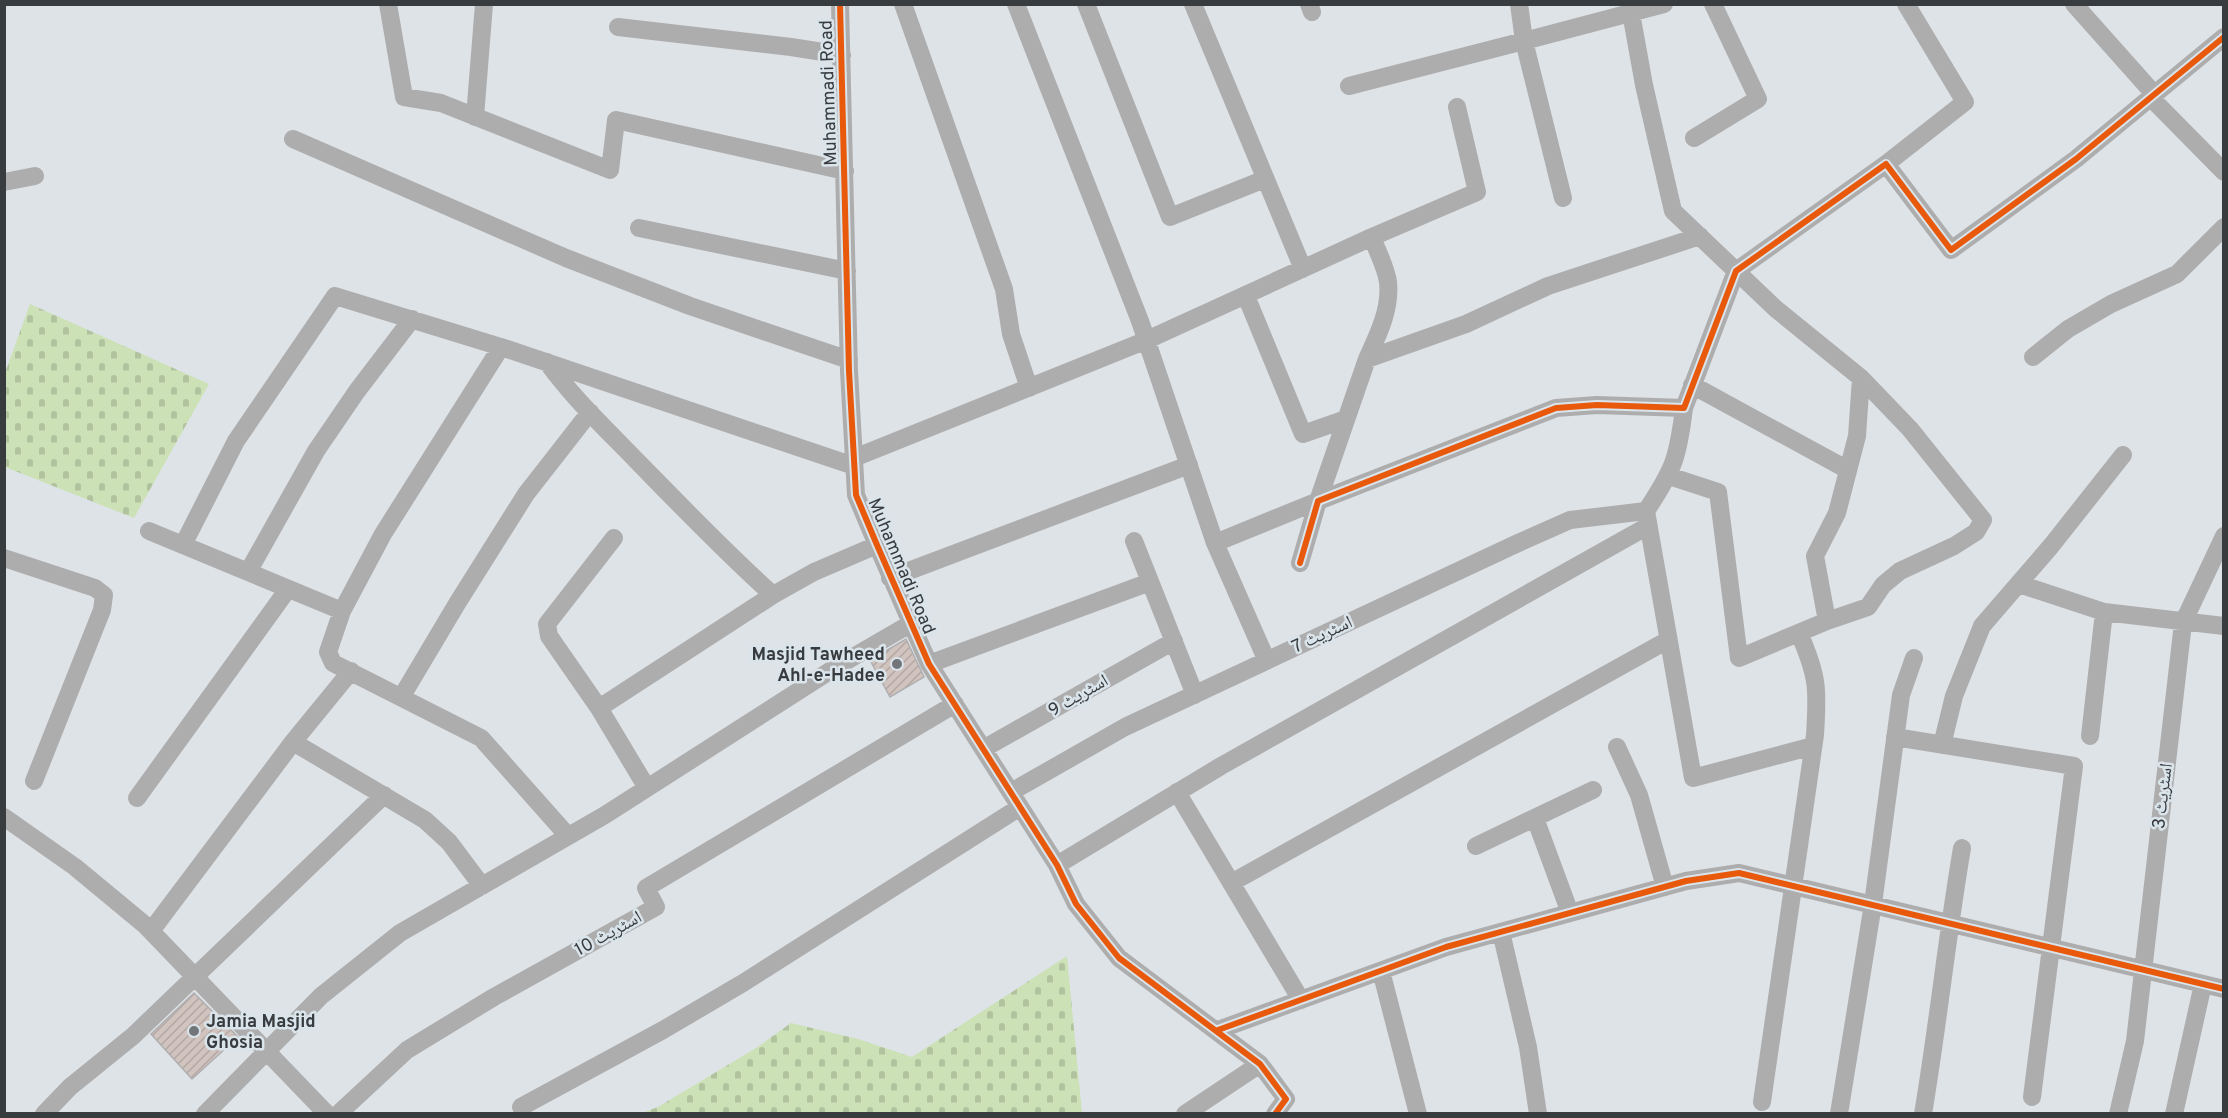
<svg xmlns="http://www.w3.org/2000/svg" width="2228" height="1118" font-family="Overpass,'Noto Naskh Arabic',sans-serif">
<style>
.cemetery{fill:url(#cemetery-stones)}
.building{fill:url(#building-hatch);stroke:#afafb1;stroke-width:1.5}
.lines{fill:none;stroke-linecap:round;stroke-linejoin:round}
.minor{stroke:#aeadae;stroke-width:18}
.cycleway-casing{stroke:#dae4eb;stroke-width:10}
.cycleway{stroke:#e8590c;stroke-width:6}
.poi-dot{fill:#72767a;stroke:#dae4eb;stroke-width:2}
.labels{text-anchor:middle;stroke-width:5;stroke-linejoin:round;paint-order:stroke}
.street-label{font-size:18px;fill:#383c3f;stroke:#dae4eb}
.poi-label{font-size:18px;font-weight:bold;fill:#383c3f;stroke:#dae4eb;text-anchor:end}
</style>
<defs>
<pattern id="cemetery-stones" width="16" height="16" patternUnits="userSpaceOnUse" patternTransform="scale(1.5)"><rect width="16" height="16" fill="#cce1b6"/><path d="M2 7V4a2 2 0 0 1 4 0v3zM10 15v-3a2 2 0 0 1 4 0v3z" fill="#b0c29e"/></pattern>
<pattern id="building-hatch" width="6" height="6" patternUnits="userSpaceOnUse" patternTransform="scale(1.5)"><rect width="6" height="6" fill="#d1c3be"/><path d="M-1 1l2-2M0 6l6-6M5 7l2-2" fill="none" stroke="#b4a8a4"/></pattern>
</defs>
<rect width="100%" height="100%" fill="#dee3e7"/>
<path class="cemetery" d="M30 304 209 384 134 518 5 467V373Z
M1067 956 1082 1113H642L658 1107 756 1048 791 1023 858 1039 912 1057Z"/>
<path class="building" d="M906 639 924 677 890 697 870 660Z
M194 993 238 1037 192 1079 151 1034Z"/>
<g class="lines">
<path class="minor" d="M388 4 404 97 441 103 610 170 616 120 845 171
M840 4 849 371 856 495 877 545 929 664 1057 865 1076 904 1119 958 1260 1064 1286 1099 1275 1114
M903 4 1004 289 1011 334 1029 388
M1016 4 1140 321 1215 543 1266 659
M1086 4 1170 217 1265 179
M1193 4 1303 269
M1309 4 1312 12
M1519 4 1524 41 1664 4
M2074 4 2155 95
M1631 13 1644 85 1673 211 1776 309 1861 378 1910 429 1983 520 1976 532 1954 546 1900 571 1883 585 1868 607 1827 621 1739 658 1718 492 1669 476
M618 27 791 47 842 55
M1349 86 1524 41 1563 198
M2151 98 2224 172
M475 117 484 4
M1694 138 1758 99 1713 4
M293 139 566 258 690 306 849 360
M1886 164 1965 102 1906 4
M4 182 35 176
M639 228 847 271
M1372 237 1477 192 1457 107
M1246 296 1303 434 1346 419
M2033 357 2068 329 2111 304 2177 274 2224 227
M547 362C573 398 605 428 636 460 681 506 725 552 773 595
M1692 385 1848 470
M1684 408C1678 458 1674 469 1646 511L1693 778 1813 746
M854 458 1147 340 1372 237C1377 251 1386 267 1388 282 1391 309 1378 335 1367 359
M149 531 342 611 328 652 333 663 481 738 568 836
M614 538 547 624 549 636 599 708 647 788
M1134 541 1195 695
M1215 543 1318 501 1367 359 1466 324 1548 286 1700 236
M183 545 236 441 335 296 501 347 854 466
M4 558 95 588 104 595 102 610 34 781
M1300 563 1318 501 1556 408 1597 405 1684 408 1736 271 1886 164 1951 250 2076 159 2224 37
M248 572 316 451 357 391 412 319
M890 578 1189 465
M2019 584 2104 612 2224 626
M342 611 383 534 501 347
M1827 621 1815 556 1837 513 1857 436 1861 378
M929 664 1150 582
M402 696 458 602 526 494 590 412
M599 708 773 595 814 572 877 545
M2090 736 2104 612
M1895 737 2074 766 2032 1097
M293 742 425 820 449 842 482 886
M1942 745 1954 696 1982 626 2051 546 2123 455
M1617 747 1639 795 1665 887
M983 749 1174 641
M1011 792 1125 727 1516 544 1570 520 1646 511
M1177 792 1301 1000
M137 798 288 589
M4 817 75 867 145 925 327 1114
M1535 818 1570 913
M1476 846 1593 790
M1057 865 1221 766 1648 526
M1231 883 1668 640
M151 931 293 742 351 671
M1501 932 1528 1047 1538 1114
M1381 971 1418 1114
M1218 1030 1446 947 1686 881 1739 873 2224 989
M1762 1102 1815 735C1818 689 1818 676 1799 633
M521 1107 663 1030 743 983 1020 807
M44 1114 70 1087 133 1036 384 795
M205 1114 321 996 400 933 605 815 836 667 910 624
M338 1114 407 1050 494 997 656 907 646 888 955 704
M1185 1114 1260 1064
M1839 1114 1873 904 1901 695 1914 658
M1923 1114C1938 1025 1947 936 1962 848
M2118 1114 2135 1041 2183 623 2224 536
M2174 1114 2203 984"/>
<g class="cycleway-casing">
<path id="cycleway" d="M840 4 849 371 856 495 877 545 929 664 1057 865 1076 904 1119 958 1260 1064 1286 1099 1275 1114
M1300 563 1318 501 1556 408 1597 405 1684 408 1736 271 1886 164 1951 250 2076 159 2224 37
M1218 1030 1446 947 1686 881 1739 873 2224 989"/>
</g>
<use href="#cycleway" class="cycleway"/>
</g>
<g class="poi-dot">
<circle cx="897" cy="664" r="6"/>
<circle cx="194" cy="1031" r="6"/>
</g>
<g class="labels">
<g class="street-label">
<text transform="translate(828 93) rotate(-92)" y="6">Muhammadi Road</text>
<text transform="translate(902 566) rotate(67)" y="6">Muhammadi Road</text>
<text transform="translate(1322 634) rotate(-25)" y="6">اسٹریٹ 7</text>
<text transform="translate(1078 695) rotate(-30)" y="6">اسٹریٹ 9</text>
<text transform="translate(2162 796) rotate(-83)" y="6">اسٹریٹ 3</text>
<text transform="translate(608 933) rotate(-29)" y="6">اسٹریٹ 10</text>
</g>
<g class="poi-label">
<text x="885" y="660">Masjid Tawheed<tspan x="885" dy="21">Ahl-e-Hadee</tspan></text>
<text x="206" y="1027" text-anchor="start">Jamia Masjid<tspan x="206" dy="21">Ghosia</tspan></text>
</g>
</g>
<rect width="2228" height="1118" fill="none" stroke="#383c3f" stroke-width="12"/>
</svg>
